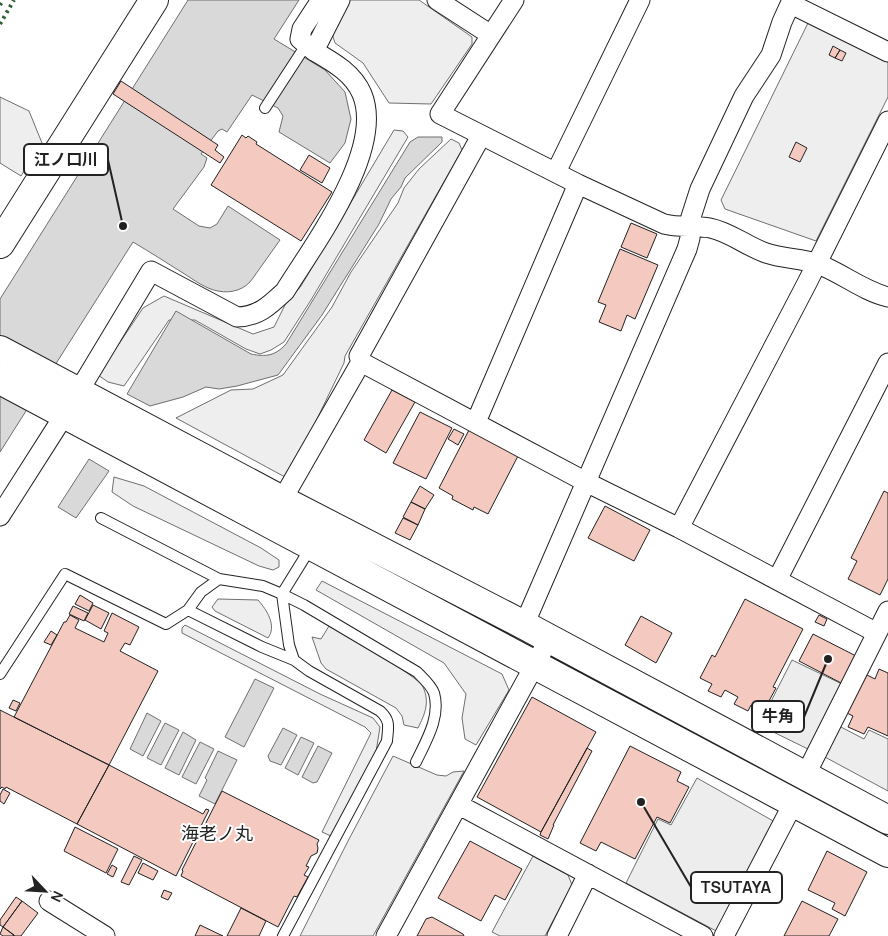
<svg xmlns="http://www.w3.org/2000/svg" width="888" height="936" font-family="Manrope,'Noto Sans JP',sans-serif">
<style>
.green{fill:#eee;stroke:#6f6f6f}
.parking{fill:#ededed;stroke:#6f6f6f}
.water{fill:#d9d9d9;stroke:#6f6f6f}
.building{fill:#f3c9c0;stroke:#222}
.lines{fill:none;stroke-linecap:round;stroke-linejoin:round}
.lane-casing{stroke:#222;stroke-width:12}
.street-casing{stroke:#222;stroke-width:21}
.secondary-casing{stroke:#222;stroke-width:30}
.lane{stroke:#fff;stroke-width:10}
.street{stroke:#fff;stroke-width:19}
.secondary{stroke:#fff;stroke-width:28}
.hedge{stroke:#2f5e38;stroke-width:4;stroke-dasharray:2.5 4;stroke-linecap:butt}
.labels{text-anchor:middle;stroke-width:4;stroke-linejoin:round;paint-order:stroke}
.quarter-label{font-size:18px;fill:#222;stroke:#fff}
.leader{fill:none;stroke:#222;stroke-width:2}
.callout-dot{fill:#222;stroke:#fff;stroke-width:2}
.callout{fill:#fff;stroke:#222;stroke-width:2}
.callout-label{font-size:16px;text-anchor:middle;font-weight:bold;fill:#222}
</style>
<rect width="100%" height="100%" fill="#fff"/>
<path class="green" d="M349 0H419L472 37V44L431 104 389 103 363 63 335 43 333 37V29Z
M808 23 888 62V97L816 241 725 209 721 200Z
M0 97 29 111 42 143 21 176 0 163Z
M394 130 403 131 408 137 311 300 284 342 271 350 260 354 246 349 195 320H169L124 386 108 382 98 375 143 308 164 296 253 334 274 327 285 305 301 286Z
M451 139 459 143 462 150 345 356 344 363 303 448 285 477 176 418 231 390 253 389 283 375 332 307 351 272 398 203 404 188 419 169Z
M114 477 144 486 261 548 279 560V567L273 570 259 566 133 506 112 492Z
M322 581 502 674 509 690 476 745 465 739 462 718 466 694 444 663 316 590Z
M218 599 258 600C267 610 277 626 268 638L215 611 212 607Z
M185 625 320 694 373 718 380 727 376 752 331 836 322 832 371 733 365 727 182 633V628Z
M329 626C345 635 417 675 423 687 430 702 425 714 418 728L404 725 402 716 396 708 326 669 321 663 312 637 321 639Z
M393 756 437 775 446 776 453 772 464 771 373 936H300L348 841Z"/>
<path class="parking" d="M792 660 844 685 812 751 759 725Z
M839 726 864 739 869 730 888 739V791L823 756Z
M697 778 775 822 720 933 626 883 658 819 671 825Z
M533 856 568 875 572 885 545 936H500L492 932Z"/>
<path class="water" d="M188 0H299L274 39 325 70 345 92 351 119 345 143 330 163 279 132 283 116 278 108 252 95 227 132 222 129 218 131 201 154 207 158 204 167 173 209 199 226 210 228 217 224 228 206 280 240 253 278C246 289 232 294 218 291 206 289 194 280 183 273 167 263 150 252 133 242L0 452V299Z
M418 137H442V142L405 178 401 187 391 199 379 224 322 315 278 375 237 386 219 389 206 387 183 397 150 406 127 394 176 311 251 354C266 357 275 356 286 344L410 142Z
M89 459 109 471 76 518 58 507Z
M255 679 274 688 244 747 225 737Z
M147 713 161 721 143 756 130 749Z
M165 723 179 730 161 765 147 758Z
M283 728 297 735 281 765 270 761 268 756Z
M183 732 196 740 179 775 165 768Z
M301 737 314 743 298 775 285 768Z
M200 742 214 749 196 784 182 777Z
M318 746 332 753 317 782 313 783 302 777Z
M218 751 237 760 215 804 199 796 207 780 205 778Z"/>
<path class="building" d="M833 46 840 50 835 58 829 55Z
M840 50 846 53 842 61 835 58Z
M121 81 218 145 215 150 224 157 220 163 113 94Z
M242 135 246 138 248 136 257 142 256 144 332 192 301 241 211 185Z
M796 142 807 148 800 162 789 157Z
M309 155 330 168 322 183 300 170Z
M631 223 657 234 647 258 621 247Z
M620 249 658 265 635 319 627 315 621 331 599 322 606 305 598 302Z
M392 390 415 402 386 453 364 440Z
M420 412 452 428 426 479 393 463Z
M454 429 464 434 458 445 448 439Z
M469 430 518 456 488 514 474 507 473 510 452 499 453 496 439 488Z
M420 486 434 495 425 509 411 502Z
M884 491 888 493V579L880 595 848 579 857 561 851 558Z
M411 502 425 509 418 525 403 517Z
M605 506 650 530 634 561 588 538Z
M403 518 418 525 410 540 395 533Z
M80 595 93 603 89 611 75 604Z
M745 599 803 629 773 687 776 688 763 712 751 705 748 711 734 704 738 697 725 690 721 697 708 691 712 684 700 678 712 655 715 657Z
M93 605 109 613 101 629 85 620Z
M73 606 88 613 84 621 69 614Z
M112 613 139 627 130 645 125 643 120 651 158 671 109 765 14 717 64 622H66L70 615 79 620 75 628 104 642 108 633 104 631Z
M819 615 827 619 824 626 815 622Z
M641 616 672 633 656 663 625 645Z
M51 631 57 635 51 645 44 642Z
M813 634 856 656 843 684 799 661Z
M879 669 888 673V736L868 727 864 734 848 727 853 716 847 713 865 674 875 679Z
M532 697 596 732 541 832 477 797Z
M13 700 20 703 16 711 9 708Z
M0 710 109 765 77 824 6 787 5 789 2 787 0 789Z
M630 746 681 772 677 781 689 787 670 823 657 817 635 859 601 842 596 851 580 843Z
M587 748 592 751 553 825H554L548 839 540 835 541 832Z
M109 765 203 814 206 809 209 810 176 876 77 824Z
M3 789 10 793 4 804 0 801V795Z
M222 791 319 840 317 844 318 848 317 853 311 856 306 866 309 867 304 875 308 877 297 897 294 896 278 927 181 876 183 871 182 870Z
M75 827 118 849 106 873 64 851Z
M470 841 522 869 505 900 495 895 481 921 438 898Z
M827 851 867 872 845 916 832 909 835 903 808 890Z
M134 856 142 860 129 885 121 882Z
M143 863 158 871 153 880 138 873Z
M112 865 117 868 113 877 107 874Z
M164 890 172 893 168 900 161 897Z
M16 897 22 901 3 927 0 925V920Z
M22 901 38 913 21 936H15L3 927Z
M802 901 838 919 829 936H784Z
M241 908 266 921 259 936H227Z
M432 917 463 934 464 936H417L426 919Z
M200 925 223 936H195Z
M3 927 14 935 13 936H3L0 934Z"/>
<g class="lines">
<g class="lane-casing">
<path id="lane" d="M265 108 306 45
M101 518 219 579
M188 610 262 647 294 660
M0 674 65 574 166 624 188 610 201 592 219 579 263 586 282 594 304 605 417 672C423 678 431 685 434 693 441 717 426 741 416 762
M283 936 387 741C388 727 391 721 380 711L309 671 294 660 289 645 282 594 311 547"/>
</g>
<g class="street-casing">
<path id="street" d="M437 0 491 35
M514 0 440 114 578 184 664 224C679 228 694 225 710 228 730 232 746 246 766 253 783 259 801 258 818 264 842 273 863 291 888 297
M791 4 888 52
M314 51 300 39 302 29 321 0
M481 136 359 356 361 362 586 482 679 528 877 633 888 611
M556 172 640 0
M476 422 578 184
M282 500 361 362
M0 516 65 414 151 271 237 317C258 317 270 305 285 291 314 244 385 150 362 94 353 73 333 62 314 51L340 0
M679 528 807 283 888 121
M777 580 888 363
M524 625 687 249 690 238 691 217 700 189 744 96 771 55 782 22 792 0
M805 776 877 633
M459 805 703 936
M49 901 105 936
M386 936 549 639
M557 936 588 874
M724 936 794 802"/>
</g>
<g class="secondary-casing">
<path id="secondary" d="M0 244 154 0
M0 350 282 500 524 625 888 820
M0 380 888 853"/>
</g>
<use href="#lane" class="lane"/>
<use href="#street" class="street"/>
<use href="#secondary" class="secondary"/>
<path class="hedge" d="M0 5 3 0
M0 24 14 0"/>
</g>
<g class="labels">
<g class="quarter-label">
<text x="217" y="840">海老ノ丸</text>
</g>
</g>
<path class="leader" d="M123 226L108 160M828 659L804 717M641 802L691 887"/>
<g class="callout-dot">
<circle cx="123" cy="226" r="5"/>
<circle cx="828" cy="659" r="5"/>
<circle cx="641" cy="802" r="5"/>
</g>
<g class="callout">
<rect x="24" y="144" width="84" height="31" rx="5"/>
<rect x="752" y="701" width="52" height="31" rx="5"/>
<rect x="691" y="872" width="91" height="31" rx="5"/>
</g>
<g class="callout-label">
<text x="66" y="165">江ノ口川</text>
<text x="778" y="722">牛角</text>
<text x="736" y="893">TSUTAYA</text>
</g>
<g transform="translate(45 891) rotate(115)" stroke="#ffffff" stroke-width="4" paint-order="stroke">
<path d="M0-4L9 19L0 12L-9 19Z" fill="#222222"/>
<text y="-8" font-size="14" font-weight="bold" text-anchor="middle" fill="#222222">N</text>
</g>
</svg>
